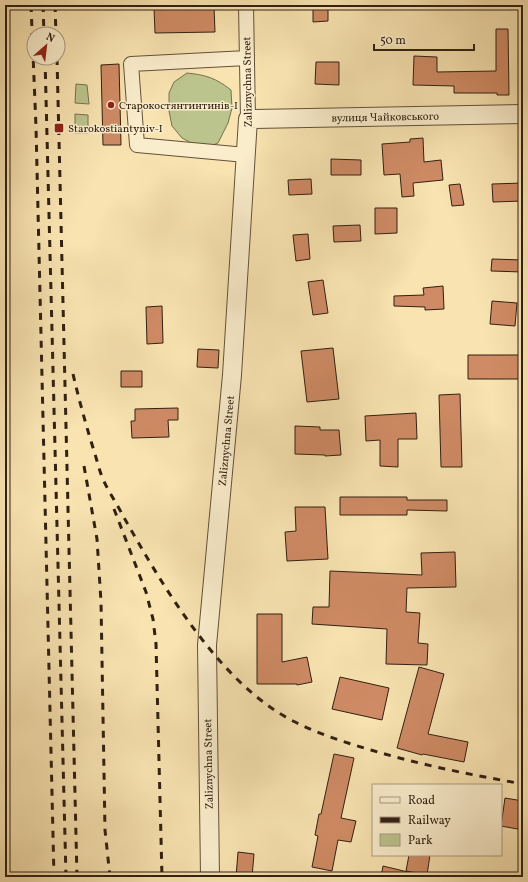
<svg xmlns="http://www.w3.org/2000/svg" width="528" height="882" font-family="Vollkorn,serif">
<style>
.green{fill:#bcc48d;stroke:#767250}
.building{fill:#cf8b65;stroke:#312012}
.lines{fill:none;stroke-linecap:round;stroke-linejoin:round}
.minor-casing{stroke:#63513a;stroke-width:16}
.tertiary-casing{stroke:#63513a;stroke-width:20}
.minor{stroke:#faedcc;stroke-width:14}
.tertiary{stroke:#faedcc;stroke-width:18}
.rail{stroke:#312012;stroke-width:3;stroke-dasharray:7 7;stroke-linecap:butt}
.poi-dot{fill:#8f2418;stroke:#faedcc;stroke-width:1.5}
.labels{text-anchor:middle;stroke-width:3;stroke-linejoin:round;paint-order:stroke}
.street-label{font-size:11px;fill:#312012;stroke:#faedcc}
.poi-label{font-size:11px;fill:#312012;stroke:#faedcc;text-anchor:start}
</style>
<rect width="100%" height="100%" fill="#f8e3b1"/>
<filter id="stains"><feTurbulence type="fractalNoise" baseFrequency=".005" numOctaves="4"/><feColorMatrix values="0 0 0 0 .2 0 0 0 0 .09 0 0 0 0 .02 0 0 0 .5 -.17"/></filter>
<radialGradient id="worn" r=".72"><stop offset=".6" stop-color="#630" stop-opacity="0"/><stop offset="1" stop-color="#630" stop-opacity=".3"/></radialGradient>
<path class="green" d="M187 73C206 75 216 78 231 90L232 108 228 123 218 143 208 147 195 145 182 138 172 126 169 111V93L174 82Z
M76 84 87 85 89 104 75 103Z
M75 114 88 115V133H75Z"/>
<path class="building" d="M313 5H328V21L313 22Z
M214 6 215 32 155 33 154 8Z
M496 29H508L509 95H497V93H454V86L413 85 414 56 437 57V72L496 71Z
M316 62H339V85L315 84Z
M119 64 121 145H103L101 65Z
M423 138 424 162 441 160 443 180 413 183 414 196 402 197 400 174 384 175 382 144 410 142V139Z
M331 159 361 160V175H331Z
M311 179 312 194 289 195 288 180Z
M523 183V201L493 202 492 184Z
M460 184 464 205 452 206 449 185Z
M375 208H397V233L375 234Z
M360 225 361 241 334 242 333 226Z
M308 234 310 259 296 261 293 235Z
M492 259 523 260V272L491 271Z
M323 280 328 313 313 315 308 282Z
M443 286 444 309 425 310V307L394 306V296L424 295 423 288Z
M492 301 517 303 515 326 490 324Z
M162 306 163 343 147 344 146 307Z
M333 348 339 399 307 402 301 351Z
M198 349 219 350 218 368 197 367Z
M468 355H523V379H468Z
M121 371H142V387H121Z
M460 394 462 467H441L439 395Z
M178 408V420H168L169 437 132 438 131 421H135V409Z
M416 413 417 439H398V467L380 466V440L366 441 365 416Z
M295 426 320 427V430H339L341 455 325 456V455L295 454Z
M340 497H407V500H447V511L407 510V515H340Z
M295 507H325L328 559 287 561 285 532 296 531Z
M455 552 456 587 407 588 406 612 420 613 418 643 428 644 427 665 386 664 387 629 312 624 313 607H329L330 571 422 575 421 553Z
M257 614H282V662L307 657 312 682 297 685V684H257Z
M419 667 444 674 428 734 468 742 464 762 423 754 422 755 397 748Z
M340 677 389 688 382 720 332 709Z
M334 754 354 758 341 818 356 821 351 842 338 840 332 871 312 867 318 836 315 835 319 814H321Z
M505 798 523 801V830L501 826Z
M238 852 254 854 252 877H236Z
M409 855H430L427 875 406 871Z
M383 866 412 873V877H381Z"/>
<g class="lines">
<g class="minor-casing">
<path id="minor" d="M246 5 248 119
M246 155 137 145 131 64 247 58"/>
</g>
<g class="tertiary-casing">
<g id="tertiary">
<path id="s1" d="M210 877 207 645 232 375 248 119 523 114"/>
</g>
</g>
<use href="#minor" class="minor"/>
<use href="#tertiary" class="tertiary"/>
<path class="rail" d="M31 5 36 127 54 877
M43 5 44 34
M55 5 56 34
M45 58 66 877
M57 58 77 877
M73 374C79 400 86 425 94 451 97 460 99 470 103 479 108 491 116 502 122 514 162 585 219 683 293 721 318 734 344 742 371 750 421 765 472 775 523 784
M84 466 97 539 101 602 105 830 110 877
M114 509 146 592 153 619 156 644 162 877"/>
</g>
<g class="poi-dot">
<circle cx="111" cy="105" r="4"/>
<rect x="54" y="123" width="10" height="10" rx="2"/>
</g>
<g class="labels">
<g class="street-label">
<text transform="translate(247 82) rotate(-91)" y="4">Zaliznychna Street</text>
<text dy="4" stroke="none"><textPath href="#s1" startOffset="897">вулиця Чайковського</textPath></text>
<text dy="4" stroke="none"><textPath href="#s1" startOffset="437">Zaliznychna Street</textPath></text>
<text transform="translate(208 764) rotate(-91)" y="4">Zaliznychna Street</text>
</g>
<g class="poi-label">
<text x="119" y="109">Старокостянтинтинів-І</text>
<text x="68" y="132">Starokostiantyniv-I</text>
</g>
</g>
<rect width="528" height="882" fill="none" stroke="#f8e3b1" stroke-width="20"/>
<rect x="6" y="6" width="516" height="870" fill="none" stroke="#312012" stroke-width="2"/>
<rect x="10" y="10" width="508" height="862" fill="none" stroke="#312012"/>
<rect x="372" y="784" width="130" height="72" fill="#faedcc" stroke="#aa9b82"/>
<rect x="380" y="797" width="20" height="6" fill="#faedcc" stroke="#aa9b82"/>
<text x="408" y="804" font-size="12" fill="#312012">Road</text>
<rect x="380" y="817" width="20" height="6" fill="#312012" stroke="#aa9b82"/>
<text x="408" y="824" font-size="12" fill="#312012">Railway</text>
<rect x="380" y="834" width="20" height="12" fill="#bcc48d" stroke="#aa9b82"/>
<text x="408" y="844" font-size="12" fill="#312012">Park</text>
<g transform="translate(46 46) rotate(28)"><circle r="19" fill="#faedcc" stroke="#aa9b82"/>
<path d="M0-3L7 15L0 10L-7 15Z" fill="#8f2418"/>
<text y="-6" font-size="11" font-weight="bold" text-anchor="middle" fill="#312012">N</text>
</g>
<path d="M374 44v6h100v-6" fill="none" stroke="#312012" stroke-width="2"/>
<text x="380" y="44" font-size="12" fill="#312012" stroke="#faedcc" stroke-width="3" paint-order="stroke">50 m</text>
<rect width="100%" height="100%" filter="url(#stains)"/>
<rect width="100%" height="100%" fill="url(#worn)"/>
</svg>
